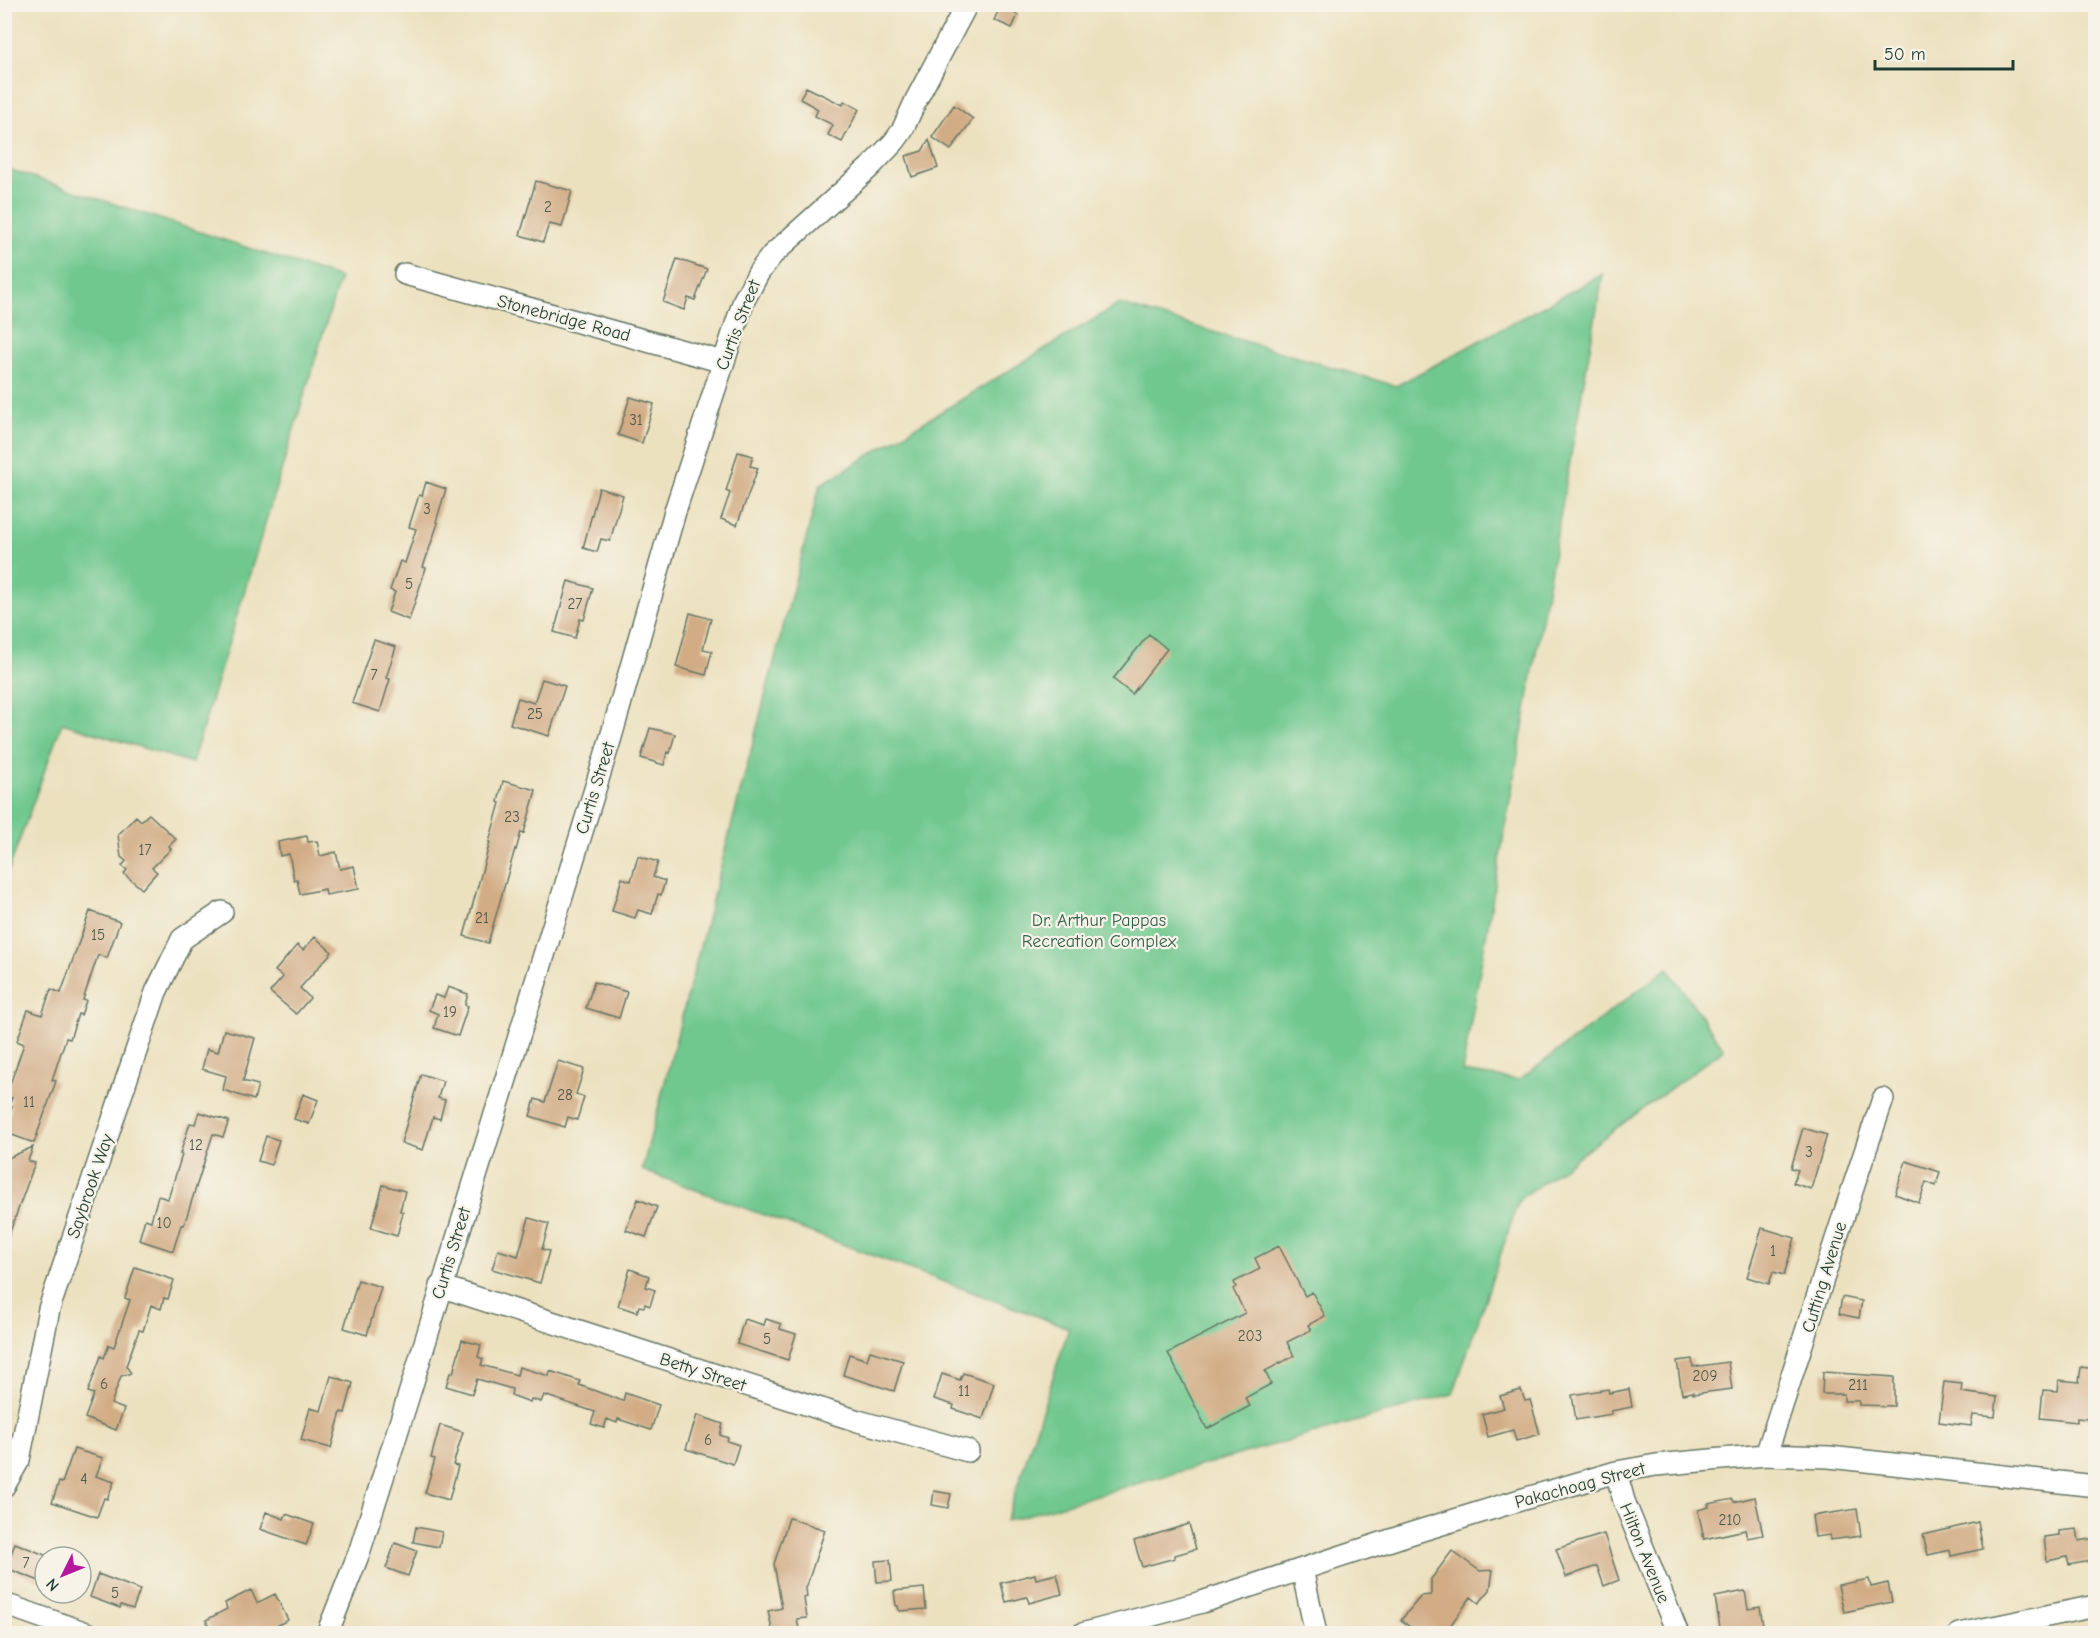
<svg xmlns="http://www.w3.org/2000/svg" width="2100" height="1638" font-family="'Comic Neue',sans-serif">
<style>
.green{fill:#70c88e;stroke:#488261;stroke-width:1.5}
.building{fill:#d1ac85}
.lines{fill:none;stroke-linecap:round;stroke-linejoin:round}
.minor-casing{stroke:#677665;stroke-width:24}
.minor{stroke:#fff;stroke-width:21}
.labels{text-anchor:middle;stroke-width:4.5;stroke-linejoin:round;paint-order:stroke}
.number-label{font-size:15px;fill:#4c5948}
.street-label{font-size:18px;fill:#1f3d34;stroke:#f7f3e8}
.park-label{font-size:18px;fill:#33604a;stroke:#f7f3e8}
</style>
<rect width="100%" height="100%" fill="#f7f3e8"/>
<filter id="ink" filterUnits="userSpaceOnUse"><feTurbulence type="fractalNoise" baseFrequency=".0167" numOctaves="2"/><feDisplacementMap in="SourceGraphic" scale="12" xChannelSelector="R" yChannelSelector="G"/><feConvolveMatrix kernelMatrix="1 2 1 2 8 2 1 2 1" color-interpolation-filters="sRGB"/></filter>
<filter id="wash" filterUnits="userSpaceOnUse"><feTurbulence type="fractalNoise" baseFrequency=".008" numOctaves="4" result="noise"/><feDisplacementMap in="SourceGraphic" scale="24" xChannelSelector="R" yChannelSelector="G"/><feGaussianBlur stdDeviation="1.35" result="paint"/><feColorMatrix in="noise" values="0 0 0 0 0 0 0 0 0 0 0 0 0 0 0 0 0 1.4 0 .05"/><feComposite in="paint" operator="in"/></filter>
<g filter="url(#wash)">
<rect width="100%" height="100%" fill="#ece1bf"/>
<path class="green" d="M5 168 340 278 192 763 62 723 5 880Z
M1603 274 1462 1072 1519 1080 1668 968 1724 1049 1519 1200 1453 1394 1006 1521 1069 1328 642 1170 820 485 1119 304 1396 386Z"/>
<g id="blocks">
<path class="building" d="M1000 7 1018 15 1012 28 994 20Z
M806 87 843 105 844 101 859 109 842 142 828 135 833 125 815 116 818 109 800 99Z
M954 105 973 119 951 150 932 137Z
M929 140 938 168 912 177 906 156 922 151Z
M536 181 572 191 562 227 549 224 543 242 520 235Z
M677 259 707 269 695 300 688 298 684 310 663 302Z
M630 397 654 404 642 443 618 435Z
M738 452 753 456 750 466 758 468 737 525 721 519 730 493 726 491Z
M426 482 446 489 436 522 438 523 423 567 426 568 409 620 388 612 395 592 390 590 400 561 405 563 416 529 409 527 419 495 422 496Z
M599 488 623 495 610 541 601 539 597 552 583 548Z
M568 581 593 588 584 620 580 619 575 638 554 632Z
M690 613 711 619 703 649 712 651 706 675 676 667Z
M1149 634 1167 649 1132 694 1113 679Z
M374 640 396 647 386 678 390 679 380 712 352 703Z
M542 679 565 686 549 736 510 724 518 698 534 703Z
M650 728 675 734 670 753 667 752 664 765 641 758Z
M503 781 536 790 524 833 521 832 516 850 515 849 488 943 464 936 490 842H489L500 803 498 802Z
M149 814 176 839 169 846 171 849 152 868 157 872 142 889 124 874 127 870 122 866 126 861 121 857 118 835 136 816 141 821Z
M307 836 308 842 317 841 320 856 336 852 340 869 354 866 359 889 326 895 325 889 300 894 297 879 294 880 289 854 280 856 278 842Z
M638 856 658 862 653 877 665 881 661 895 658 894 652 914 638 910 635 918 612 911 622 878 631 881Z
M90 911 120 922 107 958 98 955 83 1000 86 1001 81 1015 78 1014 70 1039 66 1038 52 1080 56 1081 34 1143 4 1132 12 1107 9 1106 12 1098 6 1096 24 1044 17 1041 28 1010 42 1015 51 989 61 993Z
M315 937 332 952 300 988 310 998 296 1014 270 992 283 977 275 971 297 945 303 950Z
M594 982 627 992 619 1018 586 1008Z
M448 987 468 994 465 1005 468 1006 458 1036 434 1028 438 1014 429 1010 435 995 444 998Z
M224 1030 255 1038 243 1081 258 1085 254 1100 223 1090 226 1076 202 1069 207 1049 218 1052Z
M558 1061 584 1069 576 1094 584 1097 577 1120 568 1117 565 1127 530 1116 535 1099 545 1102Z
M421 1074 443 1081 438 1098 445 1100 440 1119 433 1117 423 1150 401 1143Z
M303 1094 318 1100 309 1124 294 1119Z
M199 1112 229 1121 223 1137 213 1134 184 1225H181L173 1251 139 1240 145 1219 151 1221 158 1196 168 1199 182 1155 180 1154 190 1123 195 1124Z
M1803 1128 1827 1135 1811 1189 1793 1183 1798 1170 1791 1168Z
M266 1136 279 1140 271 1165 258 1161Z
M33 1147 28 1161 35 1163 7 1240 4 1239 5 1166 8 1158Z
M1906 1161 1940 1172 1936 1186 1926 1182 1919 1203 1895 1194Z
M383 1185 405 1191 400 1211 403 1212 397 1236 371 1228Z
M638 1199 657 1207 646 1237 626 1230Z
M529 1218 549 1224 542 1249 549 1251 540 1283 492 1269 498 1250 518 1256Z
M1762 1228 1795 1238 1784 1275 1773 1272 1769 1284 1747 1277Z
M1279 1246 1305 1296 1312 1292 1325 1316 1308 1325 1311 1330 1287 1342 1294 1356 1265 1371 1271 1384 1245 1398 1250 1406 1207 1429 1168 1353 1245 1313 1233 1289 1236 1287 1234 1282 1260 1269 1255 1258Z
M135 1267 174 1280 168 1299 164 1298 161 1309 151 1305 143 1331 139 1330 126 1366 131 1373 121 1376 111 1404 124 1409 116 1430 85 1418 94 1394 88 1392 101 1356 104 1358 109 1345 114 1347 130 1300 125 1298Z
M630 1269 649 1276 646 1287 655 1290 650 1306 645 1304 644 1307 639 1306 637 1312 618 1306Z
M358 1280 381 1287 367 1335 344 1328Z
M1842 1297 1862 1301 1859 1318 1839 1314Z
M744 1319 764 1325 766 1319 781 1324 780 1329 796 1334 788 1360 737 1344Z
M462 1340 481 1345 478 1357 483 1359 481 1365 517 1375 519 1367 549 1376 550 1371 580 1381 579 1385 623 1401 625 1393 659 1405 651 1430 618 1419 617 1423 607 1419 604 1428 591 1424 595 1412 544 1395 541 1402 531 1399 530 1402 511 1395 512 1389 477 1379 472 1394 446 1386 450 1373H453Z
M870 1351 903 1361 894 1391 843 1375 849 1354 867 1360Z
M1692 1359 1693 1367 1728 1362 1732 1389 1693 1394V1392L1682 1394 1677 1361Z
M2081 1367 2096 1369V1420L2077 1418V1422L2040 1418 2043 1390 2058 1391 2059 1380 2079 1382Z
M1823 1372 1894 1377V1406L1859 1405V1401H1844V1394H1822Z
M963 1373 994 1383 983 1419 953 1409 954 1405 934 1399 942 1374 960 1380Z
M331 1376 353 1383 345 1413 341 1412 331 1448 301 1440 310 1408 321 1411Z
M1944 1382 1962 1384 1961 1392 1997 1397 1995 1417 1973 1415 1971 1426 1939 1422Z
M1608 1389 1609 1393 1629 1389 1632 1407 1611 1411 1612 1414 1576 1420 1572 1395Z
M1521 1390 1525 1401 1530 1400 1540 1434 1516 1441 1513 1430 1488 1437 1482 1414 1504 1408 1500 1396Z
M697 1415 723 1424 720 1435 728 1438 727 1441 739 1445 733 1464 686 1449Z
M440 1425 463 1432 453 1465 458 1466 449 1500 425 1493 435 1459 431 1458Z
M74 1449 103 1458 96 1476 114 1482 107 1499 104 1498 97 1517 52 1502 59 1482 62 1483Z
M934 1491 951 1494 948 1508 932 1505Z
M1755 1497 1763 1535 1747 1538 1745 1530 1704 1539 1698 1510 1709 1507 1708 1504 1733 1499 1734 1502Z
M1857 1509 1861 1536 1830 1540V1535L1815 1537 1812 1516Z
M266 1512 284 1519 286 1514 314 1524 306 1545 260 1529Z
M789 1518 825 1530 806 1588 807 1597 804 1598 807 1618 797 1619 800 1634H773L768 1611 782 1608 774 1564Z
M1978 1522 1983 1549 1951 1556 1950 1550 1928 1555 1923 1535Z
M1189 1524 1196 1549 1175 1555V1558L1142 1567 1134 1541Z
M416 1527 442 1532 439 1547 413 1542Z
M2077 1529 2079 1541 2096 1538V1560L2069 1565 2067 1557 2047 1561 2044 1537 2059 1535V1531Z
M1604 1534 1619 1580 1604 1586 1597 1566 1566 1577 1556 1549Z
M15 1543 45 1555V1574L42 1582 6 1568Z
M395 1543 417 1551 408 1576 386 1568Z
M1452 1551 1480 1571 1493 1570 1490 1590 1479 1603 1471 1597 1444 1634H1419L1401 1620 1421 1596 1431 1595V1579Z
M890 1560 892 1581 877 1582 875 1561Z
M98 1574 140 1590 133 1609 121 1605 120 1608 90 1597Z
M1035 1574 1036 1579 1057 1574 1062 1594 1029 1603 1027 1597 1006 1602 1001 1583Z
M1869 1579 1871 1587 1888 1583 1892 1602 1844 1612 1838 1585Z
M924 1588 926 1609 899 1611 898 1606H896L894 1591Z
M251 1590 257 1603 275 1594 288 1620 265 1632 263 1629 253 1634H213L206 1620 227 1609 225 1603Z
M1745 1591 1748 1609 1760 1607 1764 1632 1721 1634 1715 1597Z"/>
</g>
</g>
<g filter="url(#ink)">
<use href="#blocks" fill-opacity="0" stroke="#677665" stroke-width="1.5"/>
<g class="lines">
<g class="minor-casing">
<path id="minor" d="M405 274 723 362
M440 1286 858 1421 968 1451
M1766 1455C1805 1336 1842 1217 1883 1099
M1616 1472 1624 1501 1678 1634
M4 1486 19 1460 49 1309 156 992 182 939 222 912
M1302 1569 1316 1634
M4 1604 89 1634
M327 1634 359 1553 407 1401 611 737 676 508 744 300 759 272 772 255 869 168 894 142 902 131 916 100 967 4
M1082 1634 1202 1602 1406 1535 1520 1500 1616 1472 1656 1465 1766 1455 1829 1457 2096 1486
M1959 1634 2096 1606"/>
</g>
<use href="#minor" class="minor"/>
</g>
</g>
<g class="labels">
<g class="number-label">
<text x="548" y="212">2</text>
<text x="636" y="425">31</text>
<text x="427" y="514">3</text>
<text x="409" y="589">5</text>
<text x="575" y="609">27</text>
<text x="374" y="680">7</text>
<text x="535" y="719">25</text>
<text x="512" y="822">23</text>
<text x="145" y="855">17</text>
<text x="482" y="923">21</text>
<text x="98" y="940">15</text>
<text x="450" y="1017">19</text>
<text x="565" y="1100">28</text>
<text x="29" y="1107">11</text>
<text x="196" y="1150">12</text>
<text x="1809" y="1157">3</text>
<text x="164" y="1228">10</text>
<text x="1773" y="1256">1</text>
<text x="1250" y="1341">203</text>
<text x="767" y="1344">5</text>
<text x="1705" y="1381">209</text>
<text x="104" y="1389">6</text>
<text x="1858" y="1390">211</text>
<text x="964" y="1396">11</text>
<text x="708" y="1445">6</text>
<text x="84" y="1484">4</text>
<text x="1730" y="1525">210</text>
<text x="26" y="1568">7</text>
<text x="115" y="1598">5</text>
</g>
<g class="street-label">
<text transform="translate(564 318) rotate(15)" y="6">Stonebridge Road</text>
<text transform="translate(738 325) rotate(-69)" y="6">Curtis Street</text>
<text transform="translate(595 788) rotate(-73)" y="6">Curtis Street</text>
<text transform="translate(90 1186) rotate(-71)" y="6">Saybrook Way</text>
<text transform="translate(451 1253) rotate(-73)" y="6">Curtis Street</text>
<text transform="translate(1824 1277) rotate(-73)" y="6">Cutting Avenue</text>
<text transform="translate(703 1372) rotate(18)" y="6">Betty Street</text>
<text transform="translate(1580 1485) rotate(-15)" y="6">Pakachoag Street</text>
<text transform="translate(1645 1553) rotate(68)" y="6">Hilton Avenue</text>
</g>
<g class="park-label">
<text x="1099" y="926">Dr. Arthur Pappas<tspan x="1099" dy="21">Recreation Complex</tspan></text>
</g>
</g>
<rect width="2100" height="1638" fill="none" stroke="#f7f3e8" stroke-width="24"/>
<g transform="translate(63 1575) rotate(227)"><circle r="28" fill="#f7f3e8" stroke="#a1aaa0" stroke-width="1.5"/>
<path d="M0-4.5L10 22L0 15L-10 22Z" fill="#b5179e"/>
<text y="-9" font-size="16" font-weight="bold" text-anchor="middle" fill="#1f3d34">N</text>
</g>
<path d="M1875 60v9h138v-9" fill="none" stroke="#1f3d34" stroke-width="3"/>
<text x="1884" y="60" font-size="18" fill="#1f3d34" stroke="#f7f3e8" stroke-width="4.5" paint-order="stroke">50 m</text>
</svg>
